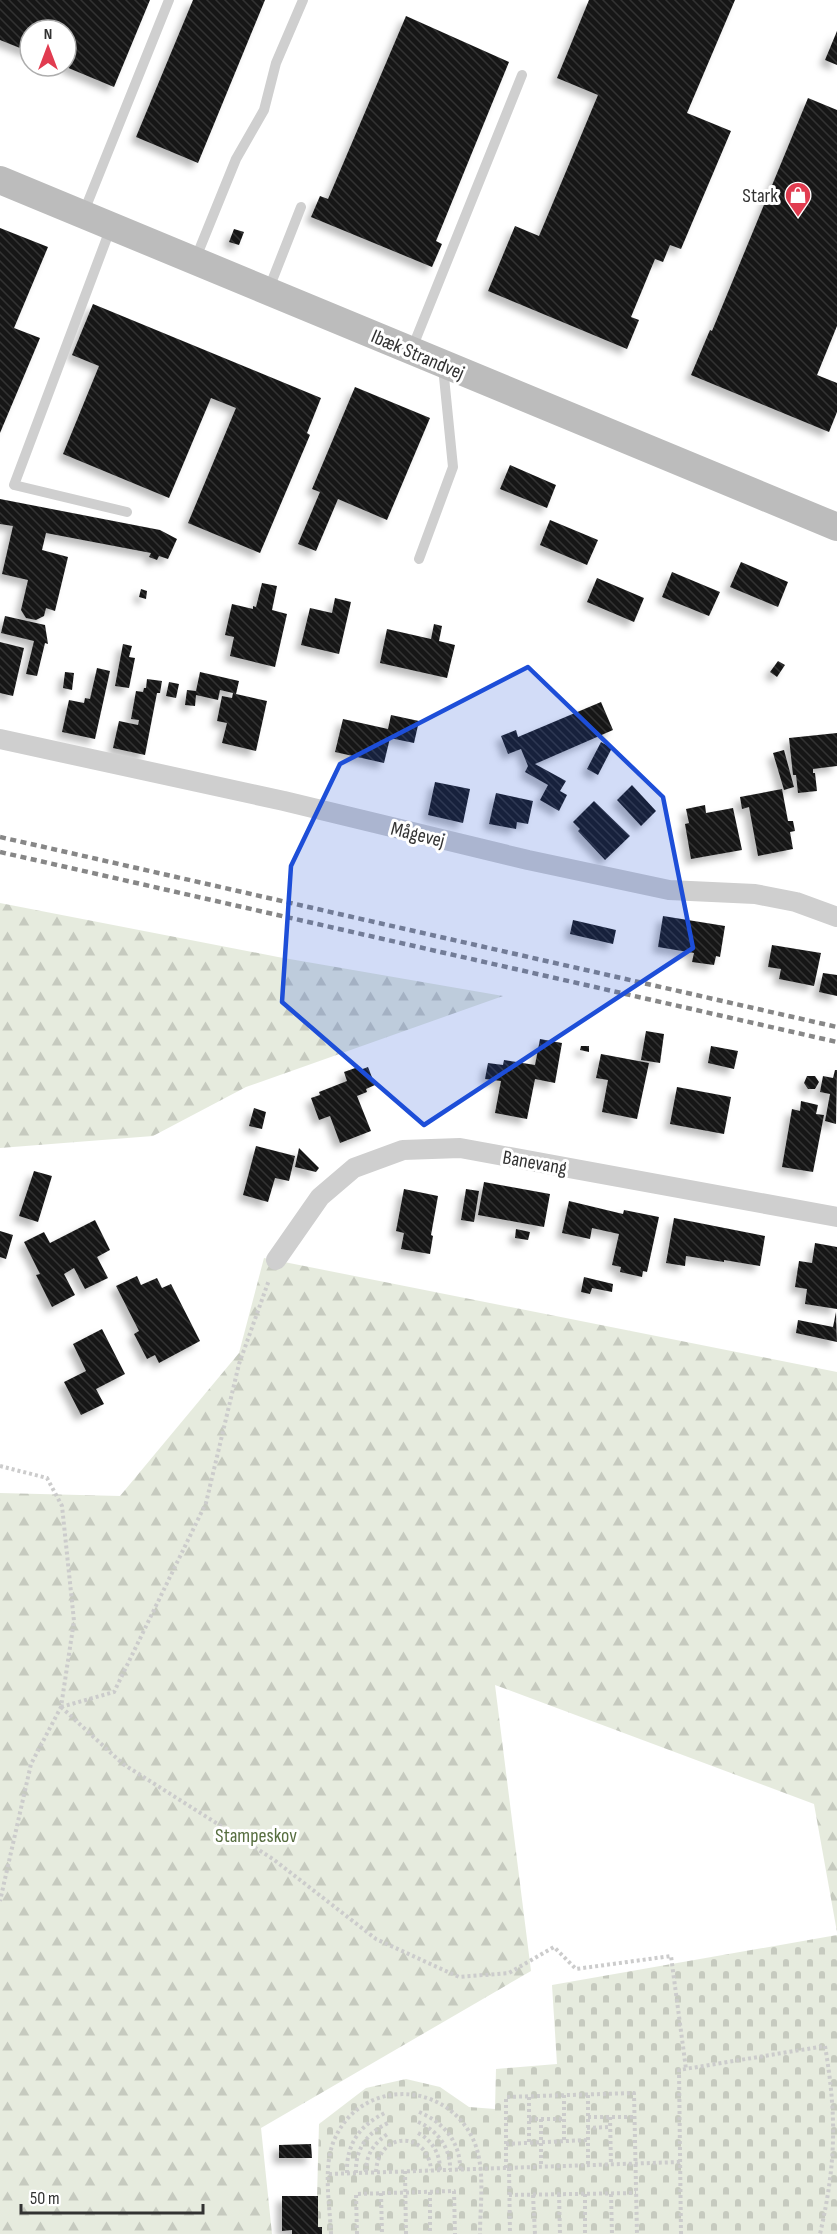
<svg xmlns="http://www.w3.org/2000/svg" width="837" height="2234" font-family="'Sofia Sans Condensed',sans-serif">
<style>
.forest{fill:url(#forest-firs)}
.cemetery{fill:url(#cemetery-stones)}
.building{fill:url(#building-back-hatch);filter:url(#shadow)}
.lines{fill:none;stroke-linecap:round;stroke-linejoin:round}
.path{stroke:#ccc;stroke-width:4;stroke-dasharray:3 3;stroke-linecap:butt}
.lane{stroke:#cfcfcf;stroke-width:10}
.street{stroke:#cfcfcf;stroke-width:20}
.secondary{stroke:#bcbcbc;stroke-width:28}
.rail{stroke:#878787;stroke-width:4.5;stroke-dasharray:6 4.5;stroke-linecap:butt}
.marked{fill:#1d4ed8;fill-opacity:0.2;stroke:#1d4ed8;stroke-width:4.5;stroke-linejoin:round}
.labels{text-anchor:middle;stroke-width:6;stroke-linejoin:round;paint-order:stroke}
.poi-label{font-size:20px;fill:#323232;stroke:#fff;text-anchor:end}
.street-label{font-size:20px;fill:#323232;stroke:#fff}
.park-label{font-size:20px;fill:#576e40;stroke:#fff}
</style>
<defs>
<pattern id="forest-firs" width="22" height="20" patternUnits="userSpaceOnUse" patternTransform="scale(1.5)"><rect width="22" height="20" fill="#e6ebde"/><path d="M5 1l3.5 6h-7zM16 11l3.5 6h-7z" fill="#c6cabf"/></pattern>
<pattern id="cemetery-stones" width="16" height="16" patternUnits="userSpaceOnUse" patternTransform="scale(1.5)"><rect width="16" height="16" fill="#e6ebde"/><path d="M2 7V4a2 2 0 0 1 4 0v3zM10 15v-3a2 2 0 0 1 4 0v3z" fill="#c6cabf"/></pattern>
<pattern id="building-back-hatch" width="6" height="6" patternUnits="userSpaceOnUse" patternTransform="scale(1.5)"><rect width="6" height="6" fill="#191919"/><path d="M-1 5l2 2M0 0l6 6M5-1l2 2" fill="none" stroke="#323232"/></pattern>
<filter id="shadow"><feDropShadow dx="-5.5" dy="5.5" stdDeviation="3" flood-color="#0004"/></filter>
</defs>
<rect width="100%" height="100%" fill="#fff"/>
<path class="forest" d="M0 903 278 957 503 996 246 1087 153 1136 0 1148Z
M264 1258 837 1372V1932L814 1804 495 1685 531 1971 261 2128 272 2234H0V1493L120 1496 239 1353Z"/>
<path class="cemetery" d="M837 1935V2234H316L319 2124 366 2088 406 2079 440 2087 469 2107 495 2109 496 2069 557 2064 552 1985Z"/>
<path class="building" d="M0 0H150L114 87 66 67V30H30V52L0 40Z
M193 0H265L198 163 136 137Z
M589 0H735L687 113 731 131 681 249 670 245 663 262 655 259 631 317 639 320 627 349 488 291 515 226 539 236 598 95 557 78Z
M406 16 509 62 436 241 442 244 432 267 311 217 320 196 328 199Z
M837 31V65L825 60Z
M808 98 837 110V326L817 375 837 383V412L829 432 691 375 710 330 712 331Z
M0 228 48 247 14 328 40 338 0 433Z
M234 229 244 232 239 245 229 242Z
M93 304 321 398 307 433 310 435 260 553 188 523 236 408 211 398 169 498 63 454 99 366 72 355Z
M355 387 430 418 387 520 338 499 316 551 298 544 320 492 312 489Z
M510 465 556 485 547 508 500 489Z
M0 499 160 530 177 539 168 559 159 556 157 560 149 557 151 553 46 533 42 550 68 557 55 611 46 608 44 616 36 620 26 618 21 610 28 580 2 574 13 526 0 524Z
M550 520 598 540 587 565 540 545Z
M741 562 788 582 778 607 730 587Z
M672 572 720 592 709 616 662 597Z
M597 578 644 598 634 622 587 602Z
M262 583 277 586 272 610 287 614 275 667 230 656 234 637 225 635 232 604 253 609V606L256 607Z
M141 589 147 591 146 599 139 597Z
M335 598 351 602 339 654 301 645 310 608 332 613Z
M5 616 45 625 48 644 45 643 37 676 26 674 34 641 1 633Z
M434 624 442 626 439 641 455 645 447 678 380 663 387 629 431 639Z
M0 642 24 648 13 696 0 693Z
M123 644 132 646 129 657 135 658 129 688 115 686Z
M778 661 785 665 777 677 770 672Z
M97 668 110 671 95 739 62 732 69 700 84 703 85 698 90 699Z
M65 672 74 673 72 690 63 688Z
M200 672 239 681 236 694 267 701 256 751 222 743 227 723 217 721 222 696 232 698 233 693 220 690 218 700 196 695 195 706 185 705 187 690 196 691Z
M147 679 162 681 160 693H157L145 755 113 748 119 721 138 725 139 720 131 719 136 691 143 692 144 688H146Z
M169 682 179 684 176 698 166 696Z
M601 702 613 730 535 764 566 781 560 791 567 795 559 811 540 800 548 785 525 772 528 766 521 749 508 754 501 736 516 730 518 737Z
M391 715 419 721 414 743 390 738 384 763 335 752 343 719 388 729Z
M837 733V766L813 769V773H815L817 791 798 793 796 775H793L789 738Z
M601 742 612 748 598 775 587 769Z
M784 750 794 787 784 790 773 753Z
M435 782 470 789 463 823 428 815Z
M632 785 656 811 641 826 617 800Z
M782 789 788 821H793L795 831 790 832 793 849 758 856 749 807 742 809 740 797Z
M496 793 533 801 528 824 517 822 516 829 489 824Z
M594 801 630 836 605 860 578 831 580 829 573 822Z
M705 805 706 813 733 808 742 850 691 859 685 824 689 823 686 809Z
M663 916 725 926 720 957 716 956 714 965 692 962 694 953 658 947Z
M573 920 616 930 613 944 570 934Z
M772 945 821 953 814 986 779 979 781 969 768 967Z
M823 973 837 975V996L819 992Z
M646 1031 664 1034 660 1063 641 1060Z
M540 1039 562 1043 555 1083 535 1079 527 1119 495 1113 501 1081 485 1079 488 1063 503 1065 504 1060 535 1065Z
M581 1046H589V1052L580 1050Z
M711 1046 738 1051 734 1069 708 1063Z
M601 1054 649 1063 637 1119 602 1112 608 1080 596 1078Z
M358 1067 360 1070 368 1067 375 1085 366 1089 367 1092 357 1096 371 1131 340 1143 330 1116 319 1120 311 1098 320 1095 319 1092 347 1081 344 1072Z
M835 1070H837L836 1124 825 1121 830 1094 820 1092 823 1076 833 1078Z
M807 1076H815L819 1082 815 1089H808L804 1083Z
M677 1087 731 1097 724 1134 670 1124Z
M801 1101 818 1105 816 1114 824 1115 813 1172 782 1167 792 1109 800 1111Z
M254 1108 266 1112 262 1129 249 1126Z
M256 1146 295 1156 289 1181 275 1178 268 1202 243 1195Z
M299 1148 319 1168 316 1172 295 1167Z
M34 1171 52 1176 38 1222 19 1216Z
M484 1182 550 1194 544 1227 478 1215Z
M404 1189 438 1196 431 1235 433 1236 430 1254 401 1249 404 1233 396 1231Z
M466 1189 479 1191 474 1222 461 1220Z
M569 1201 623 1214 624 1210 659 1217 647 1272 643 1271 642 1277 620 1272 621 1267 612 1265 619 1234 592 1228 590 1239 562 1233Z
M674 1218 765 1236 760 1266 724 1260V1262L686 1256 685 1266 666 1263Z
M95 1220 110 1250 97 1257 108 1278 85 1289 74 1268 64 1274 75 1295 52 1307 36 1275 40 1274 24 1242 44 1232 50 1243Z
M516 1229 530 1232 528 1240 515 1238Z
M0 1231 13 1235 6 1259 0 1257Z
M815 1243 837 1247V1309L805 1304 807 1289 795 1287 799 1261 812 1263Z
M137 1276 141 1285 157 1278 162 1288 171 1284 200 1341 159 1363 155 1355 147 1359 134 1334 139 1331 116 1286Z
M584 1277 613 1284 612 1292 592 1288 590 1294 581 1292Z
M836 1312 837 1342 796 1333 798 1320 833 1327Z
M102 1329 125 1374 96 1389 104 1404 81 1415 64 1382 86 1371 73 1344Z
M311 2144 312 2158H279V2145Z
M282 2196H318V2227H322V2234H292V2230L282 2231Z"/>
<g class="lines">
<path class="path" d="M0 1466 47 1478 62 1506 74 1621 61 1707 31 1764 0 1901
M61 1707 123 1764 273 1859 376 1939 459 1977 509 1973 554 1947 576 1969 671 1956 686 2069
M61 1707 114 1692 206 1503 239 1364 269 1280
M564 2095V2141
M588 2095V2165
M529 2097V2142
M419 2112C443 2122 461 2142 460 2170
M588 2117H635
M610 2117 611 2164
M529 2119H564
M541 2119V2167
M418 2122C437 2130 451 2148 450 2170
M587 2128 610 2127
M418 2133C433 2141 440 2154 440 2170
M506 2144 587 2140
M506 2168V2097L634 2093 637 2234
M509 2168 510 2234
M405 2171 406 2234
M366 2172C366 2154 374 2143 389 2133
M376 2172C378 2131 428 2130 431 2170
M347 2173C346 2143 361 2124 387 2112
M356 2173C355 2149 367 2133 388 2123
M329 2174 680 2162
M430 2192V2234
M381 2193 382 2234
M559 2194 560 2234
M585 2194V2234
M611 2194 612 2234
M509 2195 636 2193
M533 2195 535 2234
M331 2234C330 2206 323 2170 333 2143 357 2079 444 2078 473 2139 486 2167 480 2204 480 2234
M357 2234 356 2194 454 2191 455 2234
M681 2234 679 2070 825 2046C837 2117 836 2164 820 2234"/>
<path class="lane" d="M83 214 169 0
M111 227 14 485 127 512
M195 260 236 159 264 110 276 63 303 0
M268 291 301 207
M411 351 522 75
M419 559 453 467 443 367"/>
<path class="street" d="M0 739 284 801 528 860 669 890 755 894 796 902 837 917
M276 1260 320 1197 354 1168 403 1150 460 1148 837 1217"/>
<path class="secondary" d="M0 180 837 527"/>
<path class="rail" d="M0 837 837 1027
M0 852 837 1042"/>
</g>
<path class="marked" d="M528 667 663 797 693 948 424 1125 282 1002 291 866 340 764Z"/>
<defs>
<g id="shop-pin" transform="scale(1.35)"><path d="M0 17L-7.5 6A9.5 9.5 0 1 1 7.5 6Z" fill="#e13c50" stroke="#fff"/><path d="M-5-2.5h2.3a2.7 3.5 0 0 1 5.4 0H5L5.5 6h-11ZM-1.5-2.5h3a1.5 2.3 0 0 0-3 0Z" fill="#fff"/></g>
</defs>
<g fill-rule="evenodd">
<use href="#shop-pin" x="798" y="195"/>
</g>
<g class="labels">
<g class="poi-label">
<text x="778" y="202">Stark</text>
</g>
<g class="street-label">
<text transform="translate(418 354) rotate(23)" y="7">Ibæk Strandvej</text>
<text transform="translate(418 834) rotate(14)" y="7">Mågevej</text>
<text transform="translate(535 1162) rotate(10)" y="7">Banevang</text>
</g>
<g class="park-label">
<text x="256" y="1842">Stampeskov</text>
</g>
</g>
<g transform="translate(48 48)"><circle r="28" fill="#ffffff" stroke="#adadad" stroke-width="1.5"/>
<path d="M0-4.5L10 22L0 15L-10 22Z" fill="#e13c50"/>
<text y="-9" font-size="16" font-weight="bold" text-anchor="middle" fill="#323232">N</text>
</g>
<path d="M21 2204v9h182v-9" fill="none" stroke="#323232" stroke-width="3"/>
<text x="30" y="2204" font-size="18" fill="#323232" stroke="#ffffff" stroke-width="4.5" paint-order="stroke">50 m</text>
</svg>
